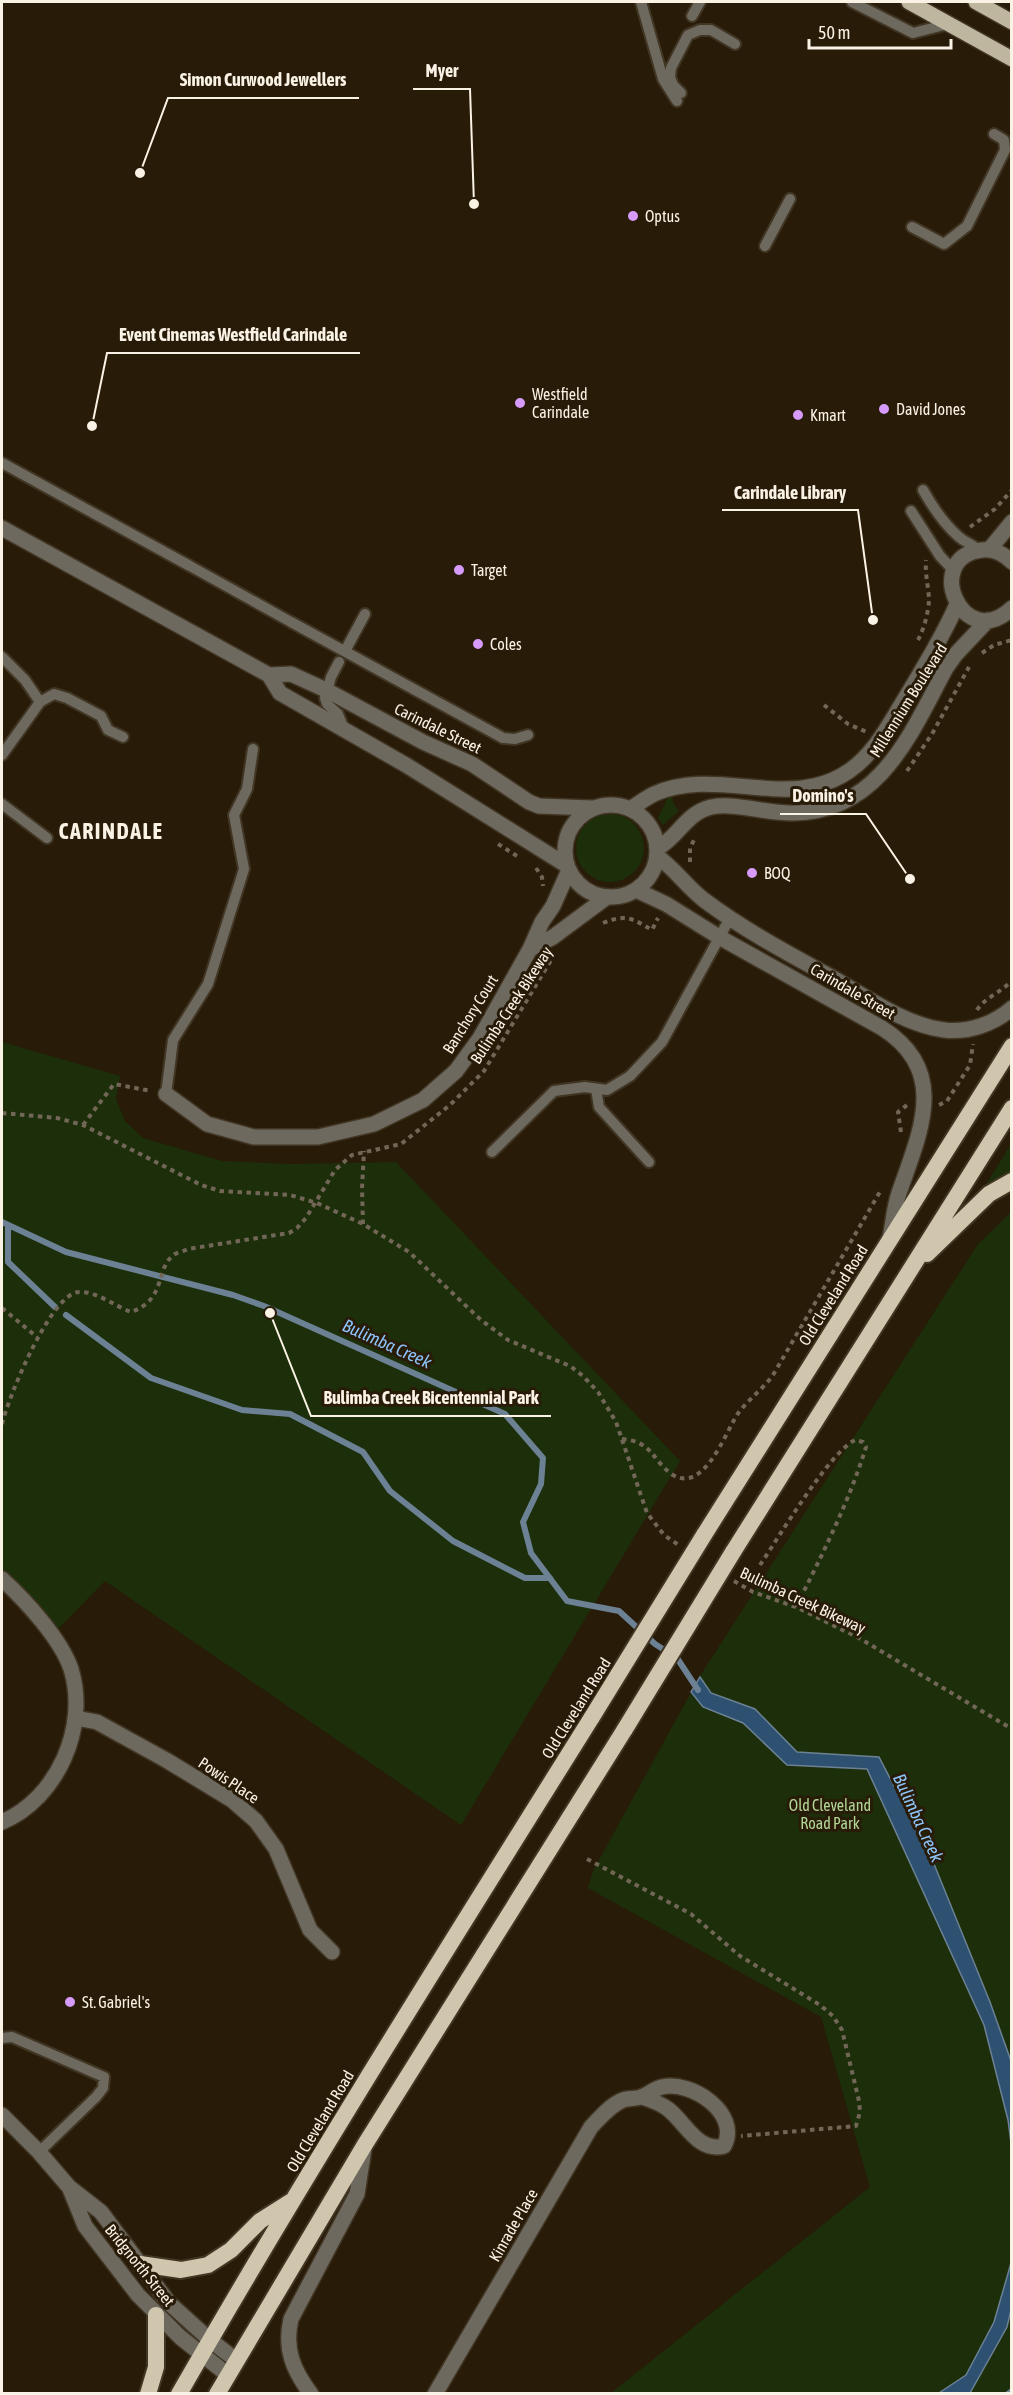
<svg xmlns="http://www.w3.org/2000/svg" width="1013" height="2395" font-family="'Asap Condensed',sans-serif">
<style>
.green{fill:#1c2f0a}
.water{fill:#2e5171;stroke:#6c8194;stroke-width:1.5}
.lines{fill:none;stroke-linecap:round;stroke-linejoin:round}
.stream{stroke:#6c8194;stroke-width:6}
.service-casing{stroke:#413523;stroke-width:14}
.minor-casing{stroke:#413523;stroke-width:18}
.tertiary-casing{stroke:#413523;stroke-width:18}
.primary-casing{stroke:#413523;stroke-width:18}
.trunk-casing{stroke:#413523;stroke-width:20}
.path{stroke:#726756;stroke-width:4;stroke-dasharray:4.5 4.5;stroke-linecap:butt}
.service{stroke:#6d695f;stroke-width:10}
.minor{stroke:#6d695f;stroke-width:15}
.tertiary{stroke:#6d695f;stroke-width:15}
.primary{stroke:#bfb6a0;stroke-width:15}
.trunk{stroke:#d0c6ae;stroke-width:16}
.service-bridge-casing{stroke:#413523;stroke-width:14;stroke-linecap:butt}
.trunk-bridge-casing{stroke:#413523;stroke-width:20;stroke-linecap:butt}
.service-bridge{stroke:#6d695f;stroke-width:10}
.trunk-bridge{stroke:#d0c6ae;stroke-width:16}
.poi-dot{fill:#d69bfa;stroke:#281b08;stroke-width:2}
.labels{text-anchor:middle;stroke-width:6;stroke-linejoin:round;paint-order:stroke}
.poi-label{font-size:16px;fill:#fbf2e6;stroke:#281b08;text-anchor:start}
.street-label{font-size:16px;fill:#fbf2e6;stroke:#281b08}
.park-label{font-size:16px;fill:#b1d695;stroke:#281b08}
.water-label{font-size:18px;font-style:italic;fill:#8cc4fa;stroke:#281b08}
.district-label{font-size:22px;font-weight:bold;letter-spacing:1.5px;fill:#fbf2e6;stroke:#281b08}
.leader{fill:none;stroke:#fbf2e6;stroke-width:2}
.callout-dot{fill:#fbf2e6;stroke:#281b08;stroke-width:2}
.callout-label{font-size:18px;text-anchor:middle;font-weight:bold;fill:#fbf2e6;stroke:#281b08;stroke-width:6;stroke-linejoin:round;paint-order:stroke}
</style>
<rect width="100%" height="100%" fill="#281b08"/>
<path class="green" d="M672 796 673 803 679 811 663 825 658 818 668 797Z
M576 848a34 34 0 1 1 68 0a34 34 0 1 1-68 0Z
M2 1042 120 1076 116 1099 125 1121 143 1138 222 1161 291 1164 396 1162 680 1461 461 1825 105 1581 52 1635 2 1579Z
M1011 1144V1175L985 1188 987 1183Z
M1011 1212V2393H611L870 2187 821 2017 588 1888 593 1871 700 1676 978 1244Z"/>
<path class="water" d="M700 1677 711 1693 755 1709 797 1752 879 1757 932 1859 990 2002 1011 2061V2143L1008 2120 984 2025 867 1769 787 1765 743 1723 703 1707 691 1692Z
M1011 2263V2310L1007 2327 970 2393H939L966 2375 994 2322Z"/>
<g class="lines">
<path class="stream" d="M2 1222 66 1252 233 1295 264 1306 505 1414 543 1458 541 1484 523 1522 531 1553 567 1601 619 1611 655 1644 677 1658 698 1690
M8 1225V1262L55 1307
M66 1315 151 1378 242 1410 290 1414 363 1452 390 1491 453 1541 525 1578H550
M1008 2394 1012 2391"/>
<g class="service-casing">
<path id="service" d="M641 2 663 79 677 101
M852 2 913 33 948 24
M692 16 700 2
M681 93 673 85 670 77 671 68 688 35 700 30H711L735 44
M912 227 944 244 967 226 1005 150 1004 140 994 134
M765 246 790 199
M2 463 190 566
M923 490C932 506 944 524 959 537 966 543 973 544 979 551
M911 511 940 556 954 571
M291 622 503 738 515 739 528 735
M345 651 365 614
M2 657 25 680 40 702
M339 662 331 677 325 698 327 704 338 714 344 729
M2 755 40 702 54 694 67 698 101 716 108 730 123 737
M2 804 47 838
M596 1089 599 1107 649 1162
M166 1094 173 1040 208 984 244 869 234 815 247 789 253 749
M492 1152 554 1091 585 1087 607 1090 630 1076 662 1042 730 918
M2 2038 12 2037 104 2077 103 2088 96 2097 39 2152"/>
</g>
<g class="minor-casing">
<path id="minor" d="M530 949 553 937 607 897
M166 1094 207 1124 254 1137H318L374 1124 423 1100 456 1071 480 1038 530 949 542 922 553 906 569 870
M2 1579C25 1600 61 1639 71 1669 89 1727 57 1799 2 1822
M76 1718 97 1722 166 1760 232 1800 256 1821 276 1849 310 1930 332 1952
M311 2394C293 2370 284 2349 291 2319L357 2194 364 2149
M435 2394 591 2127C600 2118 610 2105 623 2100 628 2098 635 2099 641 2097 648 2095 655 2088 662 2087 692 2080 741 2114 724 2146 698 2153 686 2123 668 2109 660 2103 651 2100 642 2097"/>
</g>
<g class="tertiary-casing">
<path id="tertiary" d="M2 528 269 675 280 693 406 765 566 865
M989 550 1012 522
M1012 562C1004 554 993 549 982 550 921 557 963 655 1012 608
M269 675 291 674 326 690 423 742 472 764 529 802 539 806 592 808
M565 851a46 46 0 1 1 92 0a46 46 0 1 1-92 0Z
M630 809C638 804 646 798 654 794 694 776 738 788 780 789 803 790 829 785 849 771 876 753 892 719 909 692 926 663 944 635 957 604
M658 848C678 837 686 813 711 807 737 802 766 814 793 813 880 812 911 733 946 668L956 654 988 620
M657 856C675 869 687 887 704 900 744 930 789 954 833 978 866 997 905 1025 944 1030 968 1033 994 1024 1012 1008
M636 890 666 904 719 937 882 1028C950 1071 920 1132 899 1193 894 1207 893 1223 890 1238
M2 2115 39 2152 69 2187 101 2212 169 2303 210 2340 236 2360
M70 2189 85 2226 138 2295 180 2337 228 2375"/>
</g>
<g class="primary-casing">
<path id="primary" d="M909 2 1012 59
M976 2 1012 22"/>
</g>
<g class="trunk-casing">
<path id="trunk" d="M927 1254 989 1194 1012 1181
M704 1535 1012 1046
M733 1552 1012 1108
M140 2264 181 2270 208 2265 231 2250 260 2221 290 2202
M148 2394 156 2367V2315
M179 2394C311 2164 452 1941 592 1717
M217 2394 364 2146 625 1729"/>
</g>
<path class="path" d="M970 527 995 509 1012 490
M918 640C924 629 929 611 929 598 928 585 925 574 926 560
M982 653 994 645 1012 640
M824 705 848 724 867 732
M907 771 932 734 969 667
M498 844 517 856
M690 862V848L695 838
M536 868 542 877 543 886
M603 923C626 914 632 918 652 930L658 918
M977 1010C984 998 1002 992 1012 980
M939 1105 947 1101 970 1065 973 1044
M2 1113 57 1118 83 1125 201 1185 220 1191 290 1195 317 1203 363 1224 409 1252 481 1320 508 1340 570 1366 583 1376 598 1392 616 1422 647 1513 664 1535 680 1546
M83 1125 114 1084 151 1091
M901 1132 898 1112 907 1105
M363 1224 362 1188 364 1151
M2 1308 37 1337
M2 1424C8 1398 51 1293 79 1292 96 1291 115 1306 131 1312 168 1299 154 1268 175 1254 179 1252 184 1251 188 1249L289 1233 297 1228 306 1218 335 1170 352 1155 401 1144 450 1105 484 1071 553 957
M622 1439C654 1442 651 1460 673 1475 705 1494 726 1430 739 1412 750 1398 763 1389 773 1375L881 1190
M760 1565C779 1537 829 1453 855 1440L863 1442 866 1447C849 1502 822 1555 796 1607
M734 1581 753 1592 796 1607 859 1638 1012 1729
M587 1859 691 1914 740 1956 820 2005 833 2016 842 2030 859 2101 860 2112 856 2126 741 2136"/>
<use href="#service" class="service"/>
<use href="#minor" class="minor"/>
<use href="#tertiary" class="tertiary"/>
<use href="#primary" class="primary"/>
<use href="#trunk" class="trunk"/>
<g class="service-bridge-casing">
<path id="service-bridge" d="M190 566 291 622"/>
</g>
<g class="trunk-bridge-casing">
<path id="trunk-bridge" d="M592 1717 704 1535
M625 1729 733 1552"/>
</g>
<use href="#service-bridge" class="service-bridge"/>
<use href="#trunk-bridge" class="trunk-bridge"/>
</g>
<g class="poi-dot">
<circle cx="633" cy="216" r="6"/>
<circle cx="520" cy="403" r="6"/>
<circle cx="884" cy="409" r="6"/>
<circle cx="798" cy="415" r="6"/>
<circle cx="459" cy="570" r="6"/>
<circle cx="478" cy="644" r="6"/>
<circle cx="752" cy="873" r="6"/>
<circle cx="70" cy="2002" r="6"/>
</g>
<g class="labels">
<g class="poi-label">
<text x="645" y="222">Optus</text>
<text x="532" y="400">Westfield<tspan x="532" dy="18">Carindale</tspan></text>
<text x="896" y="415">David Jones</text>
<text x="810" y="421">Kmart</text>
<text x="471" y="576">Target</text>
<text x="490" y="650">Coles</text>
<text x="764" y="879">BOQ</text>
<text x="82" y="2008">St. Gabriel's</text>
</g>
<g class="street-label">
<text transform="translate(908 700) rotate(-58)" y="6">Millennium Boulevard</text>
<text transform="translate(438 728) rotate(26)" y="6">Carindale Street</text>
<text transform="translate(853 991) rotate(30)" y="6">Carindale Street</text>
<text transform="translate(511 1005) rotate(-57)" y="6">Bulimba Creek Bikeway</text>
<text transform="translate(470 1014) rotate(-58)" y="6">Banchory Court</text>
<text transform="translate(833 1295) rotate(-58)" y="6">Old Cleveland Road</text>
<text transform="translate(803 1600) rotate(25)" y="6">Bulimba Creek Bikeway</text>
<text transform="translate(576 1708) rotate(-58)" y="6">Old Cleveland Road</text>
<text transform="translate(229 1780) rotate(34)" y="6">Powis Place</text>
<text transform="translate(320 2121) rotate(-59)" y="6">Old Cleveland Road</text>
<text transform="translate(513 2225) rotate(-60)" y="6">Kinrade Place</text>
<text transform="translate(140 2265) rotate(51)" y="6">Bridgnorth Street</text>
</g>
<g class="park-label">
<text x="830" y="1811">Old Cleveland<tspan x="830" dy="18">Road Park</tspan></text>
</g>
<g class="water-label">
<text transform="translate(387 1344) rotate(24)" y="6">Bulimba Creek</text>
<text transform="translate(918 1818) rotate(65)" y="6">Bulimba Creek</text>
</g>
<g class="district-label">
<text x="111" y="839">CARINDALE</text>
</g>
</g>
<path class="leader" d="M474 204L470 89H413M140 173L168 98H359M92 426L107 353H360M873 620L858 510H722M910 879L866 814H780M270 1313L311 1416H551"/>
<g class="callout-dot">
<circle cx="474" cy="204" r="6"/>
<circle cx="140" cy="173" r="6"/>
<circle cx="92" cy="426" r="6"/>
<circle cx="873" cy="620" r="6"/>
<circle cx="910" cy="879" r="6"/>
<circle cx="270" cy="1313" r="6"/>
</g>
<g class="callout-label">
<text x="442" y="77">Myer</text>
<text x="263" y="86">Simon Curwood Jewellers</text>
<text x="233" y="341">Event Cinemas Westfield Carindale</text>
<text x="790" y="499">Carindale Library</text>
<text x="823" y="802">Domino's</text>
<text x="431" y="1404">Bulimba Creek Bicentennial Park</text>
</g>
<rect width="1013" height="2395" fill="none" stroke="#fbf2e6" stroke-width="6"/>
<path d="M809 39v9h142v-9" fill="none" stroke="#fbf2e6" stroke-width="3"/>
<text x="818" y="39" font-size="18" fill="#fbf2e6" stroke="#281b08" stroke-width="4.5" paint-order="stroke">50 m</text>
</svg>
